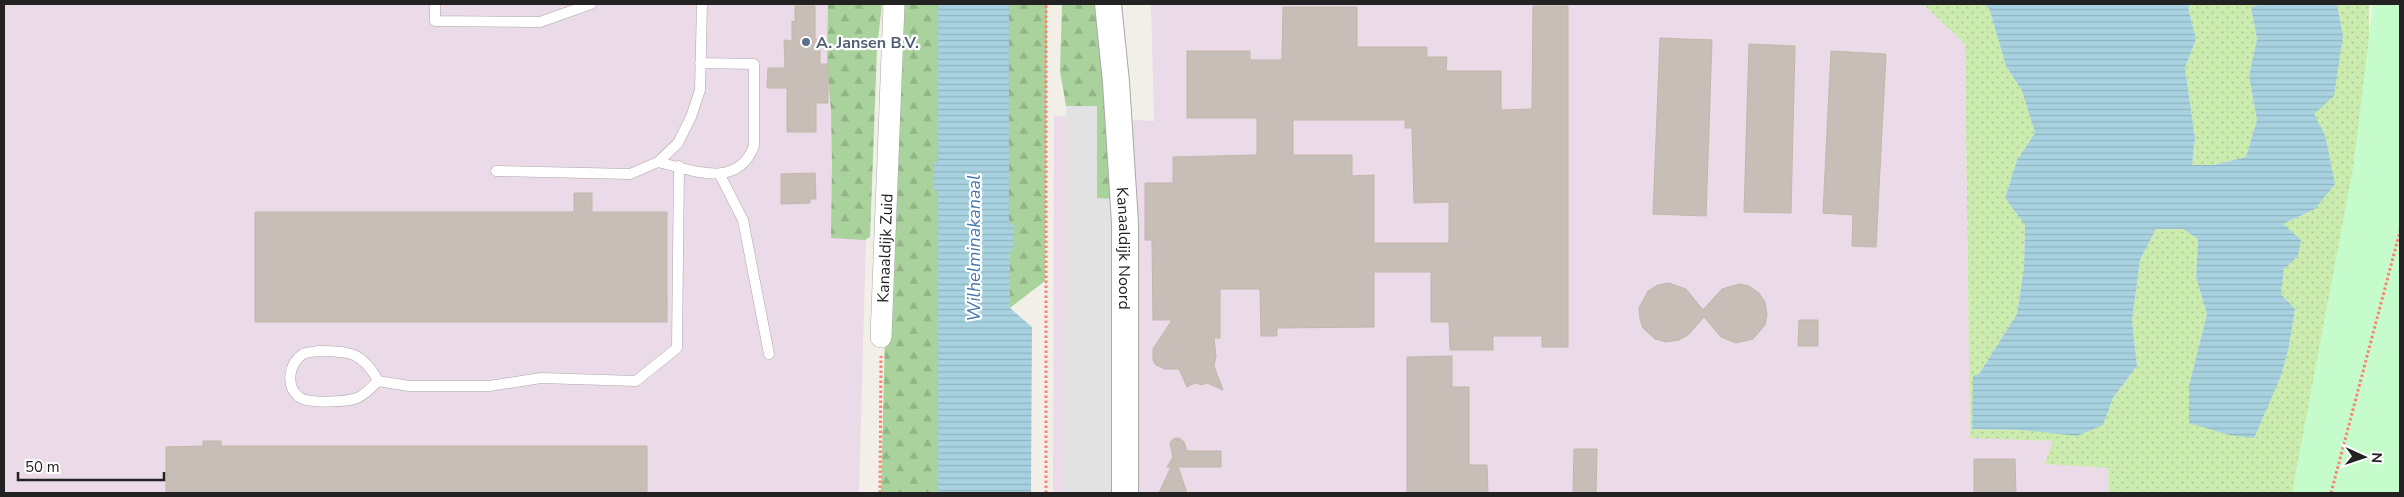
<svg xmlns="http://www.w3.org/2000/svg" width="2404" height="497" font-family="'Nunito Sans',sans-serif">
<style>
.industrial{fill:#ebdae7}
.grass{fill:url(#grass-dots)}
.forest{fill:url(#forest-firs)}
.park{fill:#c6fbcc}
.parking{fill:#e2e2e2}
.water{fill:url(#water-rules)}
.building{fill:#c7bfb7;stroke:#c4b6aa;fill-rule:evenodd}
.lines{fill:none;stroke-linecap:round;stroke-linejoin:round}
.service-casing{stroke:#a9a9a9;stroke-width:11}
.minor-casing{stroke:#a9a9a9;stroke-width:22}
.tertiary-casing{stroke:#a9a9a9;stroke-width:28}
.path{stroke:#fd816e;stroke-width:3;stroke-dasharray:2.5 2.5;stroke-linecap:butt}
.service{stroke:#fff;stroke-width:10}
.minor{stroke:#fff;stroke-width:21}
.tertiary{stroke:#fff;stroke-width:26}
.service-dot{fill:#5c6f8a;stroke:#fff;stroke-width:2}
.labels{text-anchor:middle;stroke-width:4.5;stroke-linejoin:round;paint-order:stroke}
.service-label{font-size:16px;font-weight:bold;fill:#4e5e75;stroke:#fff;text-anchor:start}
.street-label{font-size:16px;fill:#222;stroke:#fff}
.water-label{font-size:18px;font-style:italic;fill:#4778ad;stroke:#fff}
</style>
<defs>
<pattern id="grass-dots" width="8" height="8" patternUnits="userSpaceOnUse" patternTransform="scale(1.25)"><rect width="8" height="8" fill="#cbecae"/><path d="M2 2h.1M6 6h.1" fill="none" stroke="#aeca95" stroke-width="1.8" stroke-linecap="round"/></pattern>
<pattern id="forest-firs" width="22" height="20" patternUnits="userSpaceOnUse" patternTransform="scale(1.25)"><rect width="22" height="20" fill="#aad29c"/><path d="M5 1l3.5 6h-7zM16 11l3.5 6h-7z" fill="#92b486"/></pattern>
<pattern id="water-rules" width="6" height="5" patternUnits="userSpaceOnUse" patternTransform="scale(1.25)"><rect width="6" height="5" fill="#a8d2e0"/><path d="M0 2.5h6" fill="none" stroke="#90b4c0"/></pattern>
</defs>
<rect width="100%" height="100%" fill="#f2efe8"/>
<path class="industrial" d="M4 4H866V236L859 493H4Z
M1151 4H1923L1965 44 1970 437 2053 441 2108 468 2109 493H1053L1054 116 1154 121Z"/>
<path class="grass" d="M1923 4H1985L1989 8 2006 66 2022 91 2035 133 2017 160 2005 198 2025 224 2024 267 2017 314 1979 374 1972 429 2022 430 2103 425 2113 398 2137 366 2132 320 2140 260 2156 229H2183L2198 239 2196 277 2207 314 2189 386 2281 376 2289 346 2295 309 2281 294 2284 269 2298 256 2283 224 2315 209 2325 135 2313 114 2343 36 2337 4H2369V50L2384 165 2298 493H2109L2108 468 2045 464 2053 441 1970 438 1965 44Z
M2190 4H2263L2251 8 2257 39 2249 76 2257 120 2246 157 2214 165H2192L2195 138 2185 68 2196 39 2188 7Z"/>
<path class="forest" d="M828 4H882L877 49 870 237 865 240 831 238 832 165 831 110 827 67Z
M899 4H938V169L935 162 934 190 938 186V493H881L888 215Z
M1009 4H1047L1045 281 1010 308V244L1014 251 1009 229Z
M1062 4H1096L1114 199H1097V107L1066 106 1060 71Z"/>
<path class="park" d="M2373 4H2400V493H2292L2353 168Z"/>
<path class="parking" d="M1066 106H1097V198L1114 199 1113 493H1064Z"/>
<path class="water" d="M938 4H1009V228L1011 224H1014V251H1011L1010 245V308L1032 327 1031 493H938V186L937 191 934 190V162L937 163 938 169Z
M1985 4H2190L2188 7 2196 39 2185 68 2195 138 2192 165H2214L2246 157 2257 120 2249 76 2257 39 2251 7 2263 4H2337L2343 36 2334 96 2314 114 2325 135 2335 184 2315 209 2283 224 2301 240 2298 256 2284 269 2281 294 2295 309 2289 346 2281 376 2254 438 2229 435 2189 423V386L2207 314 2196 277 2198 239 2183 229H2156L2140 260 2132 320 2137 366 2113 398 2103 425 2077 436 2022 430 1972 429 1973 376 1979 374 2017 314 2024 267 2025 225 2005 198 2017 160 2035 133 2022 91 2006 66 1989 8Z"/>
<path class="building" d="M795 6H815V39L820 40V64H828V103H816V132H787V88H767L768 68H785L784 40 792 41V21L795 22Z
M1533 6H1568V347H1542V336H1493V350H1450L1449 322H1431V272H1374V327L1277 328V336H1261L1260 289H1220V338H1214L1216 356 1214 366 1223 390 1207 383 1202 385 1195 383 1187 387 1179 369H1165L1156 365 1153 360V349L1172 320H1153L1152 240H1145V183H1173V157L1257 155V118H1187V51H1250V60H1282L1283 7H1357V47H1427V57H1447L1446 71H1501V110L1532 109ZM1293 120H1405V128H1412L1414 203 1449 202V243H1374V175L1352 176V155H1293Z
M1660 38 1712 40 1706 216 1653 214Z
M1749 44 1795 46 1791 213 1744 212Z
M1831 51 1886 54 1876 247 1852 246 1853 215 1823 213Z
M815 173 816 199H810V203L781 204V174Z
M574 193H592V212H667V322H255V212H574Z
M1669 283 1686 289 1703 310 1722 289 1739 284 1749 286 1759 293 1765 302 1767 315 1765 325 1753 339 1736 343 1721 337 1704 317 1688 335 1679 340 1666 342 1655 339 1643 328 1640 319 1639 308 1648 291 1658 285Z
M1799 320H1818V346H1798Z
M1452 356V387H1469V465H1487L1488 493H1407V357Z
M1179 438 1184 442 1187 451H1221V467H1178L1187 493H1159L1171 467H1167L1173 457 1170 443 1173 439Z
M203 441H221V446H647V493H166V447L203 446Z
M1574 449H1597L1596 493H1573Z
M1974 459H2015L2016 493H1974Z"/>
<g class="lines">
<g class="service-casing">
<path id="service" d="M435 4V21L540 22 591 4
M658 162C693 170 737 190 754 146V64L700 63
M496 171 630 174 658 162 678 143 691 117 700 90 702 4
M720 175 743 220 769 354
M318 351C349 351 363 352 378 381 372 387 365 395 357 398 346 402 309 404 299 397 285 386 289 363 303 354 307 352 314 352 318 351Z
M378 381 409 386H489L541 378 636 381 677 348 679 166"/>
</g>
<g class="minor-casing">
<g id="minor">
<path id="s1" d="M881 337 894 4"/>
</g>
</g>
<g class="tertiary-casing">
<g id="tertiary">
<path id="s2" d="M1108 4 1116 82 1125 223V493"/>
</g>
</g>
<path class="path" d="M880 493 881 356
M1046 493V4
M2331 493 2400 231"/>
<use href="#service" class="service"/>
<use href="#minor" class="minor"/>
<use href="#tertiary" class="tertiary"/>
</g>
<circle class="service-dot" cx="806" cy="42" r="5"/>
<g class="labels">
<g class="service-label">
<text x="816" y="48">A. Jansen B.V.</text>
</g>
<g class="street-label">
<text dy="6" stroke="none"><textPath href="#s1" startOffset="89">Kanaaldijk Zuid</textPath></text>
<text dy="6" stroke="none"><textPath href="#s2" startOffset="245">Kanaaldijk Noord</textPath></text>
</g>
<g class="water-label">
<text transform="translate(974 248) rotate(-90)" y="6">Wilhelminakanaal</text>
</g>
</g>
<rect width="2404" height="497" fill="none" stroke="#222222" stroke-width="10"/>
<g transform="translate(2364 457) rotate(93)" stroke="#ffffff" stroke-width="4" paint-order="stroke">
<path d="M0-4L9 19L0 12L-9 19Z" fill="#222222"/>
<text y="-8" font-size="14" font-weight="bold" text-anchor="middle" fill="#222222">N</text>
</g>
<path d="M18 472v8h146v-8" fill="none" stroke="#222222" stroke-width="2.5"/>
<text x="25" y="472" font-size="15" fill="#222222" stroke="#ffffff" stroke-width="4" paint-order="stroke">50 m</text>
</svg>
